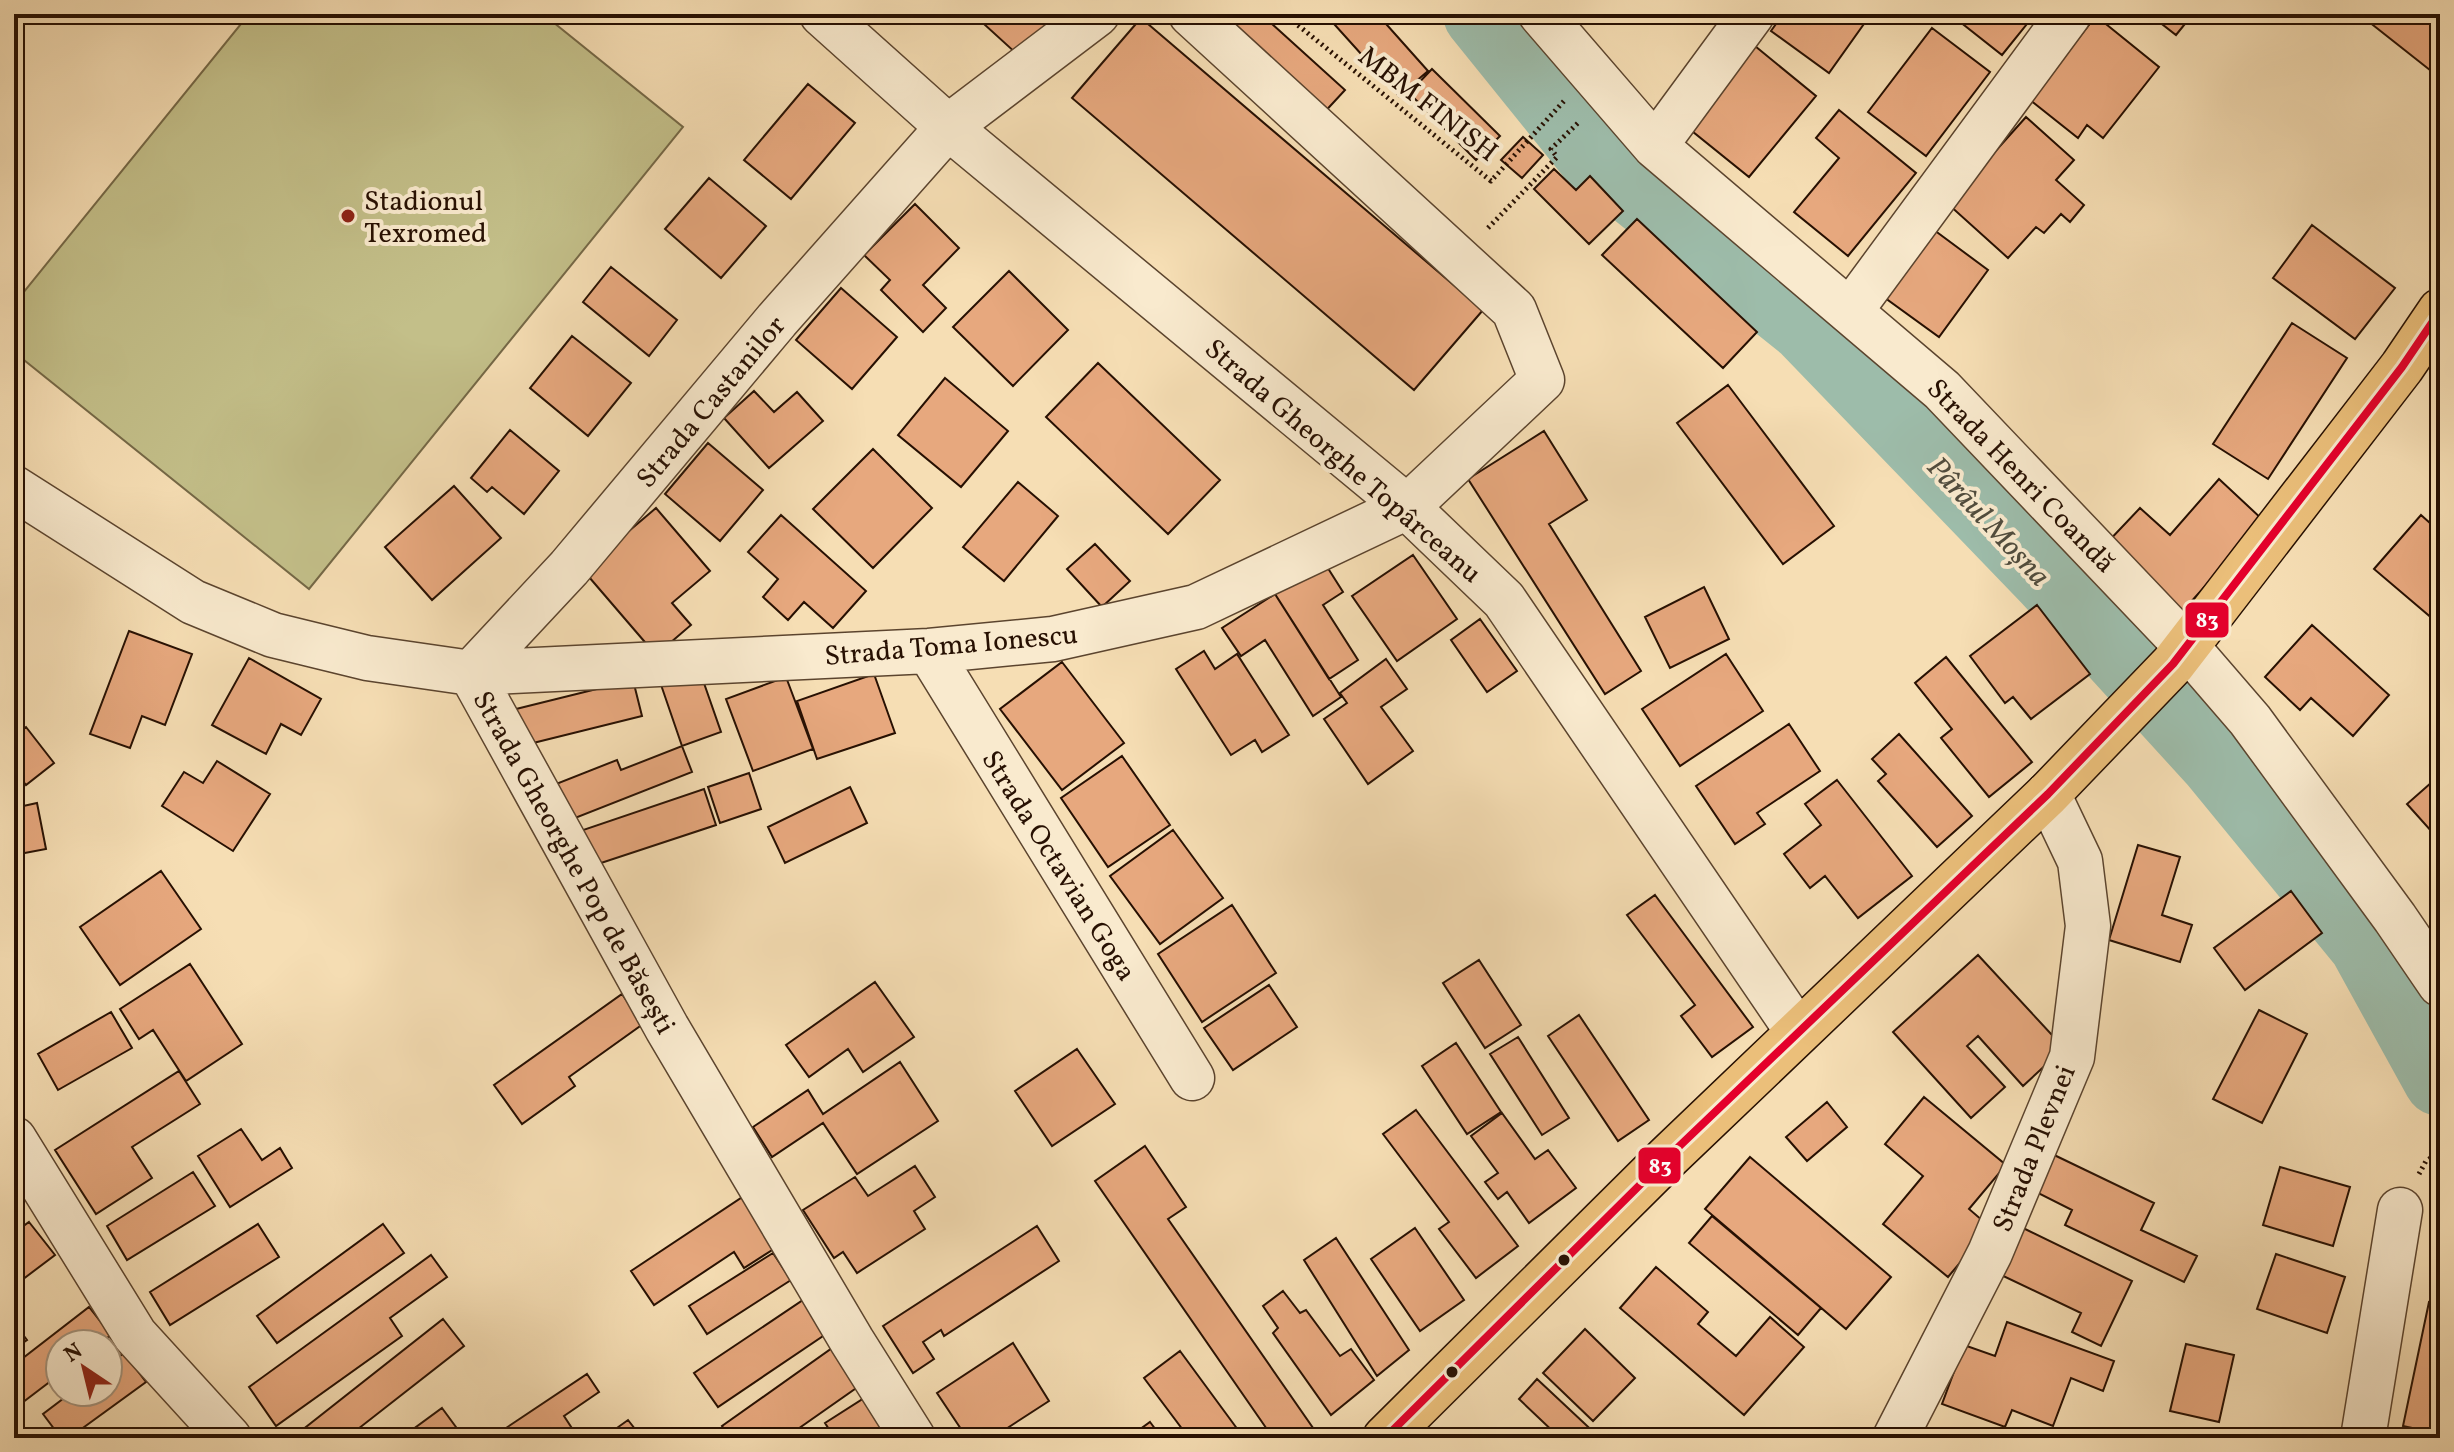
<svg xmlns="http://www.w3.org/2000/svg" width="2454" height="1452" font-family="Vollkorn,serif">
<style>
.green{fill:#c3bf89;stroke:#756846;stroke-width:2}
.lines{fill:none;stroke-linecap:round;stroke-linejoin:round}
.river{stroke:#9dbcaa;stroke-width:74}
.building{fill:#e7a87e;stroke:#271002;stroke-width:2}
.minor-casing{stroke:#5b442e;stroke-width:47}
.major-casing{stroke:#271002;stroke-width:47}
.path{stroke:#271002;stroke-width:5;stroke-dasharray:2 4;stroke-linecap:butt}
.minor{stroke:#f9eace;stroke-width:44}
.major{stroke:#ebbf7a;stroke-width:44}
.bus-1-casing{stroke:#f9eace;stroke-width:14}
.bus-1{stroke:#e4002b;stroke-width:8}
.poi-dot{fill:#8f2418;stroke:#f9eace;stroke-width:3}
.bus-dot{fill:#271002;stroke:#f9eace;stroke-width:3}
.labels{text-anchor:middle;stroke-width:8;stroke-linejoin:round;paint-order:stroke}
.street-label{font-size:28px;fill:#271002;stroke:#f9eace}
.poi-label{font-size:28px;fill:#271002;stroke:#f9eace;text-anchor:start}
.water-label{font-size:30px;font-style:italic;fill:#504c3d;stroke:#f9eace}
.line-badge{stroke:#f9eace;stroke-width:3}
.badge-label{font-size:22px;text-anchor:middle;font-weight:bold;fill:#fff}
</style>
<rect width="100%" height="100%" fill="#f6deb4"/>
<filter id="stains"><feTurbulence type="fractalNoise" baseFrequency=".0025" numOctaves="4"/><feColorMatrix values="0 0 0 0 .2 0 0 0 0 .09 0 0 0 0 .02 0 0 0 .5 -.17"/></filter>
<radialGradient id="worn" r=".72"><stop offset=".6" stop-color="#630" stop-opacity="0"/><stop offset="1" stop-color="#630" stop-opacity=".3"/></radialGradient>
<path class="green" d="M249 14H543L683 127 309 589 14 352V304Z"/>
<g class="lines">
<path class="river" d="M1480 14 1596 158 1806 326 2048 577 2216 761 2365 943 2440 1079"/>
</g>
<path class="building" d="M973 14H1056L1018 55Z
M1206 14H1261L1345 90 1320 117Z
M1325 14H1399L1387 25 1428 71 1399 96Z
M1783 14H1871L1829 73 1771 31Z
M1950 14H2035L2002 55Z
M2149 14H2193L2176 35Z
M2359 14H2440V78Z
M2096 16 2159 67 2103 138 2087 125 2078 138 2030 100Z
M1141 18 1483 310 1414 390 1072 98Z
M1932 28 1990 72 1926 156 1868 112Z
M1755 46 1816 96 1749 177 1687 127Z
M1432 69 1500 136 1476 160 1409 93Z
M808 84 855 123 791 199 744 160Z
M1839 110 1916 173 1848 256 1794 212 1839 158 1816 138Z
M2026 117 2074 160 2056 180 2084 205 2070 222 2061 214 2044 233 2036 227 2008 258 1948 204Z
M1523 137 1543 155 1522 178 1501 160Z
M1554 169 1576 190 1590 176 1623 211 1589 244 1534 189Z
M709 178 766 226 721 278 665 229Z
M915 204 959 248 923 285 946 308 923 332 881 290 890 280 864 255Z
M1637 219 1757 332 1723 368 1602 255Z
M2312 225 2395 288 2355 339 2273 278Z
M1930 227 1988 270 1939 337 1881 295Z
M611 267 677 320 649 356 583 302Z
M1009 271 1068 330 1013 386 953 327Z
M841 288 897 337 852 389 796 340Z
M2292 323 2347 358 2268 479 2213 444Z
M572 336 631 383 588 436 530 388Z
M1098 363 1220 480 1168 534 1046 417Z
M945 378 1008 431 961 487 898 435Z
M1728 385 1834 526 1783 564 1677 423Z
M754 391 774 412 797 392 823 421 769 468 724 418Z
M510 430 559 471 524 514 492 487 487 492 471 478Z
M1544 431 1587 500 1549 524 1641 671 1605 694 1468 479Z
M708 443 763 490 720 541 665 494Z
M873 449 932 508 873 568 813 509Z
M2219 479 2264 521 2180 614 2104 546 2140 508 2170 535Z
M1018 482 1058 516 1004 581 963 547Z
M454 486 501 538 432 600 385 547Z
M656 508 710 571 672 603 691 625 656 655 583 570Z
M781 515 866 591 833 628 804 602 788 620 763 597 778 579 748 552Z
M2421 515 2440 532V625L2374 569Z
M1095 544 1130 581 1102 607 1067 569Z
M1413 555 1457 619 1397 661 1352 596Z
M1324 562 1343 592 1323 605 1358 660 1329 679 1275 594Z
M1704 587 1729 639 1670 668 1645 617Z
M1275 594 1341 697 1313 716 1265 640 1241 656 1222 628Z
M2037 605 2090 674 2031 719 2013 697 2005 703 1970 656Z
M1480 619 1517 671 1487 692 1451 640Z
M2312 625 2389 695 2353 736 2311 698 2300 710 2265 677Z
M129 631 192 654 165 725 142 716 130 748 90 734Z
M1204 651 1215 669 1237 654 1289 735 1262 752 1255 740 1231 755 1176 669Z
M1726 654 1763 711 1680 766 1642 709Z
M1946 657 2032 762 1989 797 1941 738 1952 729 1915 683Z
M249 658 321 699 301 735 281 724 266 754 212 725Z
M1386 659 1407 689 1381 707 1413 751 1368 784 1324 719 1347 703 1340 693Z
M1062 662 1124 743 1062 790 1000 709Z
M698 666 721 732 682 746 659 679Z
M874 674 895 733 817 759 797 701Z
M786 677 813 749 753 771 726 699Z
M633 680 642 716 521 746 512 710Z
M1789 724 1820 771 1757 813 1765 824 1735 844 1696 786Z
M26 727 54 763 26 785 16 772 14 773V735Z
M1899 734 1972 816 1937 847 1878 781 1886 774 1872 759Z
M682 746 692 772 570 820 556 784 617 760 621 770Z
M1122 756 1170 825 1108 867 1061 798Z
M217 761 270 794 233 851 162 806 184 772 203 783Z
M749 773 761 809 720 823 708 787Z
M2440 775V841L2407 804Z
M1837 780 1912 876 1858 918 1825 876 1810 888 1784 854 1821 825 1805 804Z
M850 787 867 823 785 863 768 827Z
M704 789 716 825 595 865 583 830Z
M37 803 46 849 14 855V808Z
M1173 830 1223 898 1160 944 1110 876Z
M2138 845 2180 857 2162 915 2192 925 2180 962 2109 940Z
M161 871 201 929 120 985 80 927Z
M2291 891 2322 933 2245 990 2214 948Z
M1655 895 1753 1027 1712 1057 1681 1016 1695 1005 1627 915Z
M1232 905 1276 973 1202 1022 1158 954Z
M1978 955 2064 1048 2023 1086 1978 1036 1967 1046 2005 1087 1971 1118 1893 1032Z
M1479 960 1521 1025 1485 1048 1443 983Z
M190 964 242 1044 186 1081 153 1030 139 1039 120 1009Z
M875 982 914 1037 863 1072 848 1049 809 1077 786 1045Z
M1269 985 1297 1027 1233 1070 1204 1028Z
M622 994 643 1024 569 1077 575 1086 522 1124 494 1085Z
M2259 1010 2307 1034 2262 1123 2213 1099Z
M111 1012 132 1048 58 1090 38 1054Z
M1579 1015 1649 1120 1618 1141 1548 1036Z
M1518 1037 1569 1118 1542 1135 1490 1054Z
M1456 1043 1501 1112 1467 1134 1422 1066Z
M1077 1049 1115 1104 1052 1146 1015 1091Z
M900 1062 938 1121 857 1174 823 1123 772 1157 753 1127 808 1090 823 1114Z
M179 1071 200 1104 132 1147 152 1178 96 1214 55 1150Z
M1924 1097 2006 1165 1969 1209 1990 1227 1948 1277 1883 1224 1923 1176 1885 1144Z
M1827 1102 1847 1127 1807 1161 1786 1137Z
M1416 1110 1518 1246 1476 1278 1439 1229 1449 1222 1383 1134Z
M1502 1113 1535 1159 1548 1150 1576 1188 1529 1223 1507 1192 1498 1199 1485 1182 1498 1173 1471 1136Z
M241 1129 262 1160 280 1148 292 1168 230 1207 198 1156Z
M1145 1146 1186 1207 1168 1219 1320 1438H1267L1271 1435 1095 1181Z
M2050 1153 2154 1203 2141 1230 2197 1256 2184 1282 2065 1225 2072 1210 2032 1190Z
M1750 1157 1891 1277 1846 1329 1705 1209Z
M915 1166 935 1197 914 1211 925 1229 857 1273 843 1252 834 1258 803 1210 855 1177 868 1196Z
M2280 1167 2350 1187 2333 1246 2263 1225Z
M193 1172 215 1206 127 1260 107 1226Z
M744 1196 777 1247 744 1268 734 1252 654 1305 631 1271Z
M1712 1216 1821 1308 1798 1335 1689 1243Z
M29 1222 55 1255 14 1286V1233Z
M258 1224 279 1257 170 1325 150 1292Z
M383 1224 404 1253 277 1343 257 1316Z
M1037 1226 1059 1261 944 1336 941 1330 923 1342 934 1359 913 1373 883 1326Z
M2021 1227 2132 1281 2101 1346 2072 1332 2081 1313 1999 1274Z
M1415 1228 1464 1300 1420 1331 1371 1259Z
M1336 1238 1409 1350 1377 1376 1304 1260Z
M773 1253 791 1280 707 1334 689 1306Z
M2276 1254 2345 1277 2327 1333 2257 1309Z
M431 1255 447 1277 390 1318 402 1336 276 1426 249 1387Z
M1656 1267 1708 1312 1698 1324 1736 1356 1770 1317 1804 1347 1744 1415 1620 1308Z
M1283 1291 1300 1313 1306 1310 1340 1356 1351 1349 1374 1380 1331 1415 1273 1333 1278 1328 1263 1306Z
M806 1298 829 1332 718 1407 694 1373Z
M2429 1302 2440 1304V1434L2403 1426Z
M89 1307 111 1335 99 1344H60V1374L14 1409V1365Z
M443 1319 464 1346 349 1436 351 1438H292Z
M2007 1322 2114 1361 2103 1391 2071 1378 2053 1426 2012 1410 2005 1427 1942 1404 1964 1345 1995 1356Z
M14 1323 27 1340 14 1349Z
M1585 1329 1635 1378 1593 1421 1543 1373Z
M1013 1343 1049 1401 992 1438H967L937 1393Z
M2186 1344 2234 1355 2219 1422 2170 1411Z
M835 1346 862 1384 785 1438H730L722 1426Z
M1180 1351 1241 1434 1236 1438H1189L1144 1378Z
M124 1353 146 1382 69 1438H61L43 1414 72 1392H108V1365Z
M587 1374 599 1392 564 1416 577 1436 574 1438H491Z
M1537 1379 1600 1438H1560L1519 1399Z
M869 1395 896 1438H826L832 1434 825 1423Z
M442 1408 464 1438H401Z
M628 1420 642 1438H603Z
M1150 1422 1162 1438H1128Z"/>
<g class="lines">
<g class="minor-casing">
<path id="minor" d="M822 14 948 127 1407 507 1504 600 1798 1032
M1541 14 1655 146 1942 390 2187 647 2250 720 2395 918 2440 984
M1655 146 1752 14
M1851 310 2069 14
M14 488 193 602 273 635 367 658 471 673 929 651 1053 639 1196 607 1407 507 1542 380 1514 310 1191 14
M929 651 1192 1078
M471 673 569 568 777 320 948 127 1097 14
M471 673 667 1028 852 1341 913 1438
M14 1139 135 1335 229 1438
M1895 1438 1990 1253 2072 1057 2088 926 2080 861 2048 794
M2363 1438 2400 1210"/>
</g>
<g class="major-casing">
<path id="major" d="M1385 1438 1668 1157 2048 794 2173 664 2402 367 2440 311"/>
</g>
<path class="path" d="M1284 14 1491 181 1564 101
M1488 228 1557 157 1551 149 1579 122
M2419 1174 2426 1161 2440 1152"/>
<use href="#minor" class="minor"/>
<use href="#major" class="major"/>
<g class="bus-1-casing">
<path id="bus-1" d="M1385 1438 1668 1157 2048 794 2173 664 2402 367 2440 311"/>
</g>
<use href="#bus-1" class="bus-1"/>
</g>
<circle class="poi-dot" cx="348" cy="216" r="8"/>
<g class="bus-dot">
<circle cx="1564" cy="1260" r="7"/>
<circle cx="1452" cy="1372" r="7"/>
</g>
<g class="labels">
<g class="street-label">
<text transform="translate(1429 103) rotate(38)" y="10">MBM FINISH</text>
<text transform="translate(710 401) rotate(-50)" y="10">Strada Castanilor</text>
<text transform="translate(1344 460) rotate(41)" y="10">Strada Gheorghe Topârceanu</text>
<text transform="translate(2022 475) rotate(46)" y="10">Strada Henri Coandă</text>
<text transform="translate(951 644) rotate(-5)" y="10">Strada Toma Ionescu</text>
<text transform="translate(575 862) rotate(61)" y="10">Strada Gheorghe Pop de Băsești</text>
<text transform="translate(1060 865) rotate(58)" y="10">Strada Octavian Goga</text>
<text transform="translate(2033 1148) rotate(-68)" y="10">Strada Plevnei</text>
</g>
<g class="poi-label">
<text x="364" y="210">Stadionul<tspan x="364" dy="32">Texromed</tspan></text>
</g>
<g class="water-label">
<text transform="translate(1989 521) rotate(47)" y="10">Pârâul Moșna</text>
</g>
</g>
<g class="line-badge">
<rect x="2184" y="601" width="46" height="38" rx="8" fill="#e4002b"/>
<rect x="1637" y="1146" width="45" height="39" rx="8" fill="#e4002b"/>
</g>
<g class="badge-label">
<text x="2207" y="627">83</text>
<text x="1660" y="1173">83</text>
</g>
<rect width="2454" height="1452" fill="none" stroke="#f6deb4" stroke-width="48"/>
<rect x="16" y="16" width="2422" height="1420" fill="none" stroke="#271002" stroke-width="4"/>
<rect x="24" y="24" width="2406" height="1404" fill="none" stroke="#271002" stroke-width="2"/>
<g transform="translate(84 1368) rotate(325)"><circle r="38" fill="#f9eace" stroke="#a5937c" stroke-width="2"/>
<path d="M0-6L14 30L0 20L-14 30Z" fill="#8f2418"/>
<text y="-12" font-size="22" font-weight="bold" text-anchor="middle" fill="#271002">N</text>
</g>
<rect width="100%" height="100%" filter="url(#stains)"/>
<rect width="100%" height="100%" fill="url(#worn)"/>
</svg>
